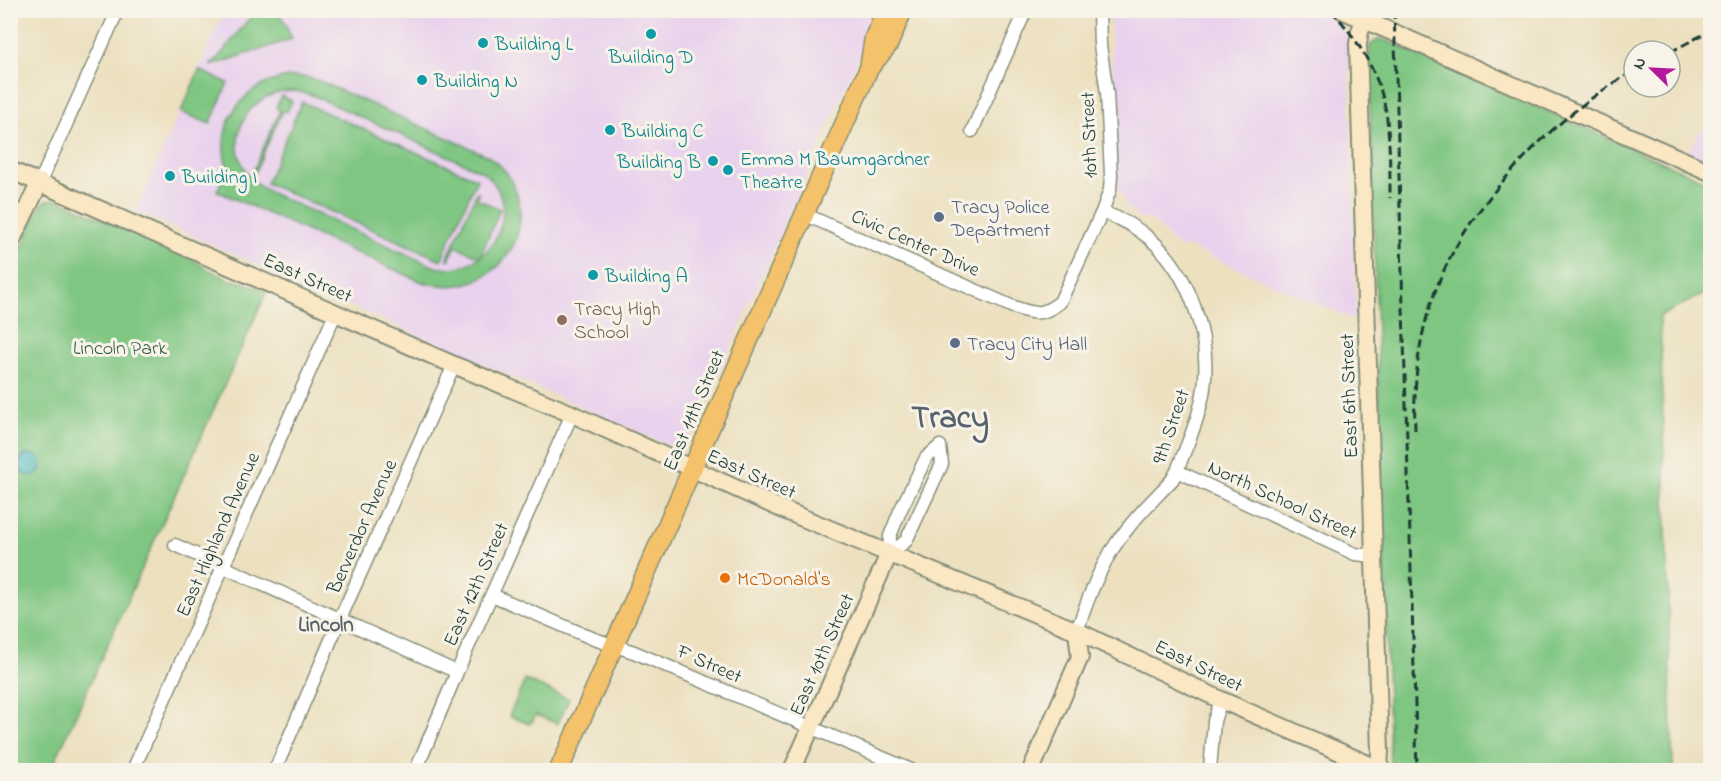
<svg xmlns="http://www.w3.org/2000/svg" width="1721" height="781" font-family="'Indie Flower',sans-serif">
<style>
.built{fill:#e9d2ed}
.green{fill:#7fc682;stroke:#4f825b;stroke-width:1.5;fill-rule:evenodd}
.water{fill:#4ab9c0;stroke:#347b7a;stroke-width:1.5}
.lines{fill:none;stroke-linecap:round;stroke-linejoin:round}
.street-casing{stroke:#868e7a;stroke-width:15}
.secondary-casing{stroke:#868e7a;stroke-width:20}
.primary-casing{stroke:#868e7a;stroke-width:21}
.street{stroke:#fff;stroke-width:12}
.secondary{stroke:#fae7c3;stroke-width:16}
.primary{stroke:#f3c26a;stroke-width:18}
.rail{stroke:#1f3d34;stroke-width:3;stroke-dasharray:9 4.5;stroke-linecap:butt}
.culture-dot{fill:#0f9aa8;stroke:#f7f3e8;stroke-width:2}
.service-dot{fill:#5c6f8a;stroke:#f7f3e8;stroke-width:2}
.education-dot{fill:#8d6e63;stroke:#f7f3e8;stroke-width:2}
.food-dot{fill:#e8710a;stroke:#f7f3e8;stroke-width:2}
.labels{text-anchor:middle;stroke-width:6;stroke-linejoin:round;paint-order:stroke}
.culture-label{font-size:20px;fill:#0d838f;stroke:#f7f3e8;text-anchor:start}
.street-label{font-size:20px;fill:#1f3d34;stroke:#f7f3e8}
.service-label{font-size:20px;fill:#4e5e75;stroke:#f7f3e8;text-anchor:start}
.education-label{font-size:20px;fill:#785e54;stroke:#f7f3e8;text-anchor:start}
.park-label{font-size:20px;fill:#375f48;stroke:#f7f3e8}
.food-label{font-size:20px;fill:#c56008;stroke:#f7f3e8;text-anchor:start}
.neighbourhood-label{font-size:21px;font-weight:bold;fill:#57626d;stroke:#f7f3e8}
.town-label{font-size:32px;font-weight:bold;fill:#57626d;stroke:#f7f3e8}
</style>
<rect width="100%" height="100%" fill="#f7f3e8"/>
<filter id="ink" filterUnits="userSpaceOnUse"><feTurbulence type="fractalNoise" baseFrequency=".0167" numOctaves="2"/><feDisplacementMap in="SourceGraphic" scale="12" xChannelSelector="R" yChannelSelector="G"/><feConvolveMatrix kernelMatrix="1 2 1 2 8 2 1 2 1" color-interpolation-filters="sRGB"/></filter>
<filter id="wash" filterUnits="userSpaceOnUse"><feTurbulence type="fractalNoise" baseFrequency=".008" numOctaves="4" result="noise"/><feDisplacementMap in="SourceGraphic" scale="24" xChannelSelector="R" yChannelSelector="G"/><feGaussianBlur stdDeviation="1.35" result="paint"/><feColorMatrix in="noise" values="0 0 0 0 0 0 0 0 0 0 0 0 0 0 0 0 0 1.4 0 .05"/><feComposite in="paint" operator="in"/></filter>
<g filter="url(#wash)">
<rect width="100%" height="100%" fill="#ece0bf"/>
<path class="built" d="M224 11H879L692 434 682 443 667 445 136 211Z
M1110 11H1317L1328 16 1346 33 1348 40 1356 318H1350L1187 246 1180 249 1152 220 1139 218 1128 208 1118 189 1115 171Z
M1710 118V162L1687 152Z"/>
<path class="green" d="M256 10 277 11 285 22 292 39 211 66V63H214Z
M1379 39 1387 41 1710 183V291L1660 316 1673 770H1390L1370 100 1368 66 1370 45Z
M199 70 228 83 210 124 181 112Z
M289 77H304L317 80 488 156C495 162 503 167 508 175 537 220 511 277 459 285 446 287 434 285 422 282L217 191 227 168C214 123 243 84 289 77ZM296 91 312 95 481 171C529 204 491 279 435 267L269 192C215 163 236 89 296 91Z
M281 96 292 101 287 112 282 111 254 175 252 174 280 110 276 108Z
M302 102 477 179 441 260 266 183Z
M477 192 479 193 477 199 500 209 480 257 456 246 449 260 447 259Z
M54 199 59 200 189 257C202 266 214 273 228 279 241 283 254 285 267 291L51 770H11V273L39 208 46 201Z
M525 680 569 699 558 724 536 715 532 722 529 724 509 716Z"/>
<path class="water" d="M19 465a11 11 0 1 1 22 0a11 11 0 1 1-22 0Z"/>
</g>
<g filter="url(#ink)">
<g class="lines">
<g class="street-casing">
<path id="street" d="M972 131 1026 10
M40 182 118 10
M804 214 1011 306C1033 314 1041 317 1060 302L1102 212 1110 190 1111 175 1107 93 1100 45 1099 10
M1177 471 1355 554 1373 556
M175 545 457 672
M889 554 906 541 942 464 940 446
M889 554 890 536 900 511 926 458 940 446
M492 595 594 639 634 652 911 770
M1077 631C1089 595 1103 557 1128 528 1141 511 1157 496 1172 480L1177 471C1187 444 1200 417 1204 388 1211 338 1190 272 1149 238 1135 226 1119 218 1102 212
M133 770 336 312
M275 770 340 619 454 365
M416 770 457 672 572 414
M1210 770 1214 721 1221 700"/>
</g>
<g class="secondary-casing">
<path id="secondary" d="M1342 10 1710 172
M1364 20 1360 31 1358 44 1380 752 1379 770
M10 170 454 365 572 414 786 511 1077 631 1221 700 1379 769
M10 244 40 182
M792 770 889 554
M1031 770 1080 657 1077 631"/>
</g>
<g class="primary-casing">
<path id="primary" d="M870 67 888 45 903 10
M559 770 869 68 874 38 886 10"/>
</g>
<use href="#street" class="street"/>
<use href="#secondary" class="secondary"/>
<use href="#primary" class="primary"/>
<path class="rail" d="M1331 10C1359 40 1382 78 1387 119 1390 145 1390 172 1390 198
M1394 10 1417 770
M1670 52 1710 31
M1415 430C1411 317 1446 240 1523 159 1556 124 1592 95 1634 71"/>
</g>
</g>
<g class="culture-dot">
<circle cx="651" cy="34" r="6"/>
<circle cx="483" cy="43" r="6"/>
<circle cx="422" cy="80" r="6"/>
<circle cx="610" cy="130" r="6"/>
<circle cx="713" cy="161" r="6"/>
<circle cx="728" cy="170" r="6"/>
<circle cx="170" cy="176" r="6"/>
<circle cx="593" cy="275" r="6"/>
</g>
<g class="service-dot">
<circle cx="939" cy="217" r="6"/>
<circle cx="955" cy="343" r="6"/>
</g>
<circle class="education-dot" cx="562" cy="320" r="6"/>
<circle class="food-dot" cx="725" cy="578" r="6"/>
<g class="labels">
<g class="culture-label">
<text x="495" y="50">Building L</text>
<text x="651" y="63" text-anchor="middle">Building D</text>
<text x="434" y="87">Building N</text>
<text x="622" y="137">Building C</text>
<text x="740" y="165">Emma M Baumgardner<tspan x="740" dy="23">Theatre</tspan></text>
<text x="701" y="168" text-anchor="end">Building B</text>
<text x="182" y="183">Building I</text>
<text x="605" y="282">Building A</text>
</g>
<g class="street-label">
<text transform="translate(1088 135) rotate(-92)" y="7">10th Street</text>
<text transform="translate(916 242) rotate(24)" y="7">Civic Center Drive</text>
<text transform="translate(308 277) rotate(24)" y="7">East Street</text>
<text transform="translate(1348 396) rotate(-92)" y="7">East 6th Street</text>
<text transform="translate(693 410) rotate(-67)" y="7">East 11th Street</text>
<text transform="translate(1170 426) rotate(-71)" y="7">9th Street</text>
<text transform="translate(752 473) rotate(24)" y="7">East Street</text>
<text transform="translate(1283 499) rotate(25)" y="7">North School Street</text>
<text transform="translate(361 526) rotate(-66)" y="7">Berverdor Avenue</text>
<text transform="translate(217 534) rotate(-66)" y="7">East Highland Avenue</text>
<text transform="translate(475 584) rotate(-66)" y="7">East 12th Street</text>
<text transform="translate(821 654) rotate(-66)" y="7">East 10th Street</text>
<text transform="translate(710 663) rotate(24)" y="7">F Street</text>
<text transform="translate(1199 665) rotate(26)" y="7">East Street</text>
</g>
<g class="service-label">
<text x="951" y="213">Tracy Police<tspan x="951" dy="23">Department</tspan></text>
<text x="967" y="350">Tracy City Hall</text>
</g>
<g class="education-label">
<text x="574" y="315">Tracy High<tspan x="574" dy="23">School</tspan></text>
</g>
<g class="park-label">
<text x="120" y="354">Lincoln Park</text>
</g>
<g class="food-label">
<text x="737" y="585">McDonald's</text>
</g>
<g class="neighbourhood-label">
<text x="326" y="631">Lincoln</text>
</g>
<g class="town-label">
<text x="950" y="427">Tracy</text>
</g>
</g>
<rect width="1721" height="781" fill="none" stroke="#f7f3e8" stroke-width="36"/>
<g transform="translate(1652 69) rotate(294)"><circle r="28" fill="#f7f3e8" stroke="#a1aaa0" stroke-width="1.5"/>
<path d="M0-4.5L10 22L0 15L-10 22Z" fill="#b5179e"/>
<text y="-9" font-size="16" font-weight="bold" text-anchor="middle" fill="#1f3d34">N</text>
</g>
</svg>
